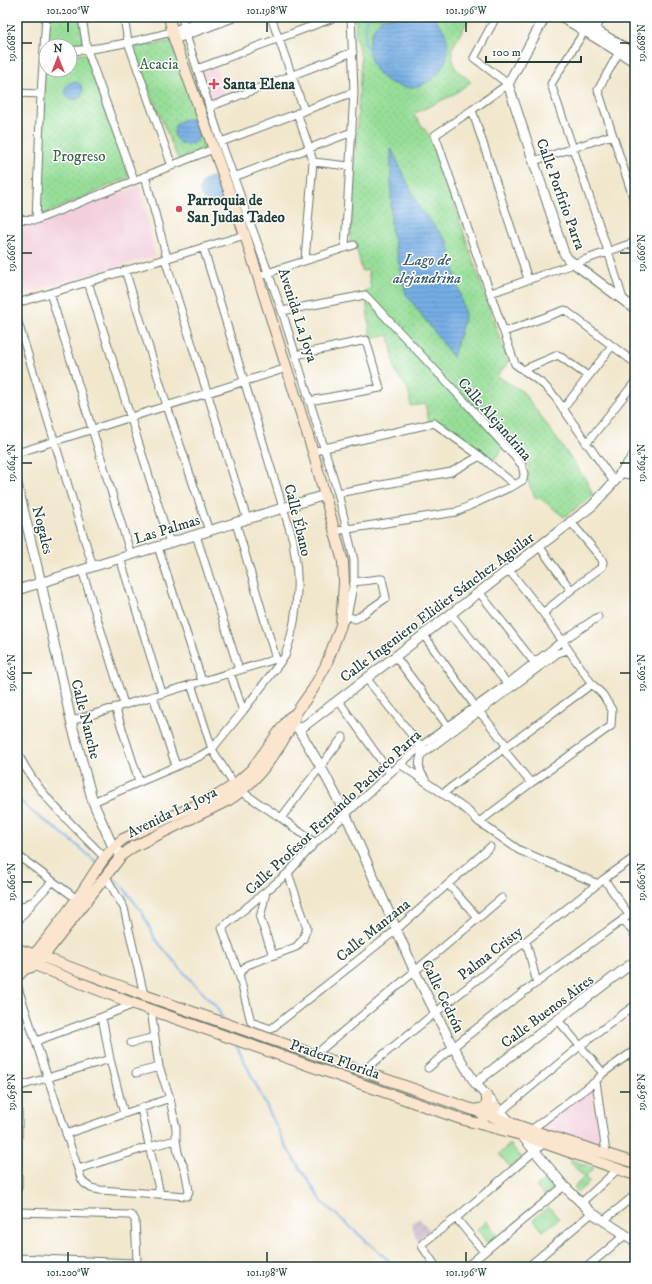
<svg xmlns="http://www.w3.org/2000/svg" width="652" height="1284" font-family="'IM FELL DW Pica',serif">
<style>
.built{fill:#f3cfde}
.industrial{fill:url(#industrial-furrows)}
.grass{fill:url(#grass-tufts);stroke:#5b8e66}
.park{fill:url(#park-dots);stroke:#5b8e66}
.water{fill:url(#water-rules);stroke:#4a768c}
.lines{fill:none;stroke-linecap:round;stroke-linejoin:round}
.stream{stroke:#76aee5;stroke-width:2}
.minor-casing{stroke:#68786a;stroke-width:9}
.tertiary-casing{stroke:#68786a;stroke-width:11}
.secondary-casing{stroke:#68786a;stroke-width:12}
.minor{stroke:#fff;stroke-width:7}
.tertiary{stroke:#fff;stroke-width:9}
.secondary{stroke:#fce5cf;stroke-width:10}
.ticks{fill:none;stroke:#1f3d34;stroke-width:1.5}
.poi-dot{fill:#d1495b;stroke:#fff;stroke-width:1.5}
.labels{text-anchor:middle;stroke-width:3;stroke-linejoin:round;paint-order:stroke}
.park-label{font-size:15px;fill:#3d654d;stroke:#fff}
.poi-label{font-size:15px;font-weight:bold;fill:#1f3d34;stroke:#fff;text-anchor:start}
.street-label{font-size:15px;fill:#1f3d34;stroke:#fff}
.water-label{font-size:16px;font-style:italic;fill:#395f69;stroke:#fff}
.neatline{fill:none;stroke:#1f3d34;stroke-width:1.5}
.ticks-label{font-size:10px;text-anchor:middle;fill:#1f3d34}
</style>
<defs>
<pattern id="industrial-furrows" width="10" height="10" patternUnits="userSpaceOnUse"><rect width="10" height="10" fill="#cfbdce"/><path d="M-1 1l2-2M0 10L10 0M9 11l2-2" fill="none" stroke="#b1a3b2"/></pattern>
<pattern id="grass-tufts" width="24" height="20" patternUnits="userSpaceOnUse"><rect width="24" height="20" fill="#97de98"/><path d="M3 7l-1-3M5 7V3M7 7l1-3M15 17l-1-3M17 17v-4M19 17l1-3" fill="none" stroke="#82bf84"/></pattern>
<pattern id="park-dots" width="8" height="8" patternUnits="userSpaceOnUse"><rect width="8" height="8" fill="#97de98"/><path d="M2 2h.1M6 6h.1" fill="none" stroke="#82bf84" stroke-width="1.8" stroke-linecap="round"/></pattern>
<pattern id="water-rules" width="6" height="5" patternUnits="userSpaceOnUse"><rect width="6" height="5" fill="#76aee5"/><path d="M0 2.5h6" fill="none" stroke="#608fba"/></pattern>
</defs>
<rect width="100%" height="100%" fill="#fff"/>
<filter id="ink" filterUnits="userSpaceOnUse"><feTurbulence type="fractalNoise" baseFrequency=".025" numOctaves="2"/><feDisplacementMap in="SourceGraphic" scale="8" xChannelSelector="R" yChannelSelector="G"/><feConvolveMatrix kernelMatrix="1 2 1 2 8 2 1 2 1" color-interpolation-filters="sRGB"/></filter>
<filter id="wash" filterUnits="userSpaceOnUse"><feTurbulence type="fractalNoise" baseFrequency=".012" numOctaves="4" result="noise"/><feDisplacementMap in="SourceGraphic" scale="16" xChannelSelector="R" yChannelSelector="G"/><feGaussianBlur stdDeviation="0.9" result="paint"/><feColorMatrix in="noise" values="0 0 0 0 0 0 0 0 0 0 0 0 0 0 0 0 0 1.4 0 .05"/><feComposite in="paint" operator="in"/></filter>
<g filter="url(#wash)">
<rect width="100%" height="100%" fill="#f1e7cd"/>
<path class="built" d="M216 67 225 96 211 100 202 71Z
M140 186 155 256 17 296V224L37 225Z
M591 1086 602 1150 535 1128Z"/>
<path class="industrial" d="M419 1218 430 1231 417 1241 411 1224Z"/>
<path class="grass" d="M510 1144 522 1158 510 1167 499 1154Z
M572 1160 594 1168 585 1177 590 1182 578 1192 574 1187 584 1177 570 1162Z
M549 1177 557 1186 545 1196 536 1187Z
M549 1207 559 1219 543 1231 533 1219Z
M487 1221 497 1235 487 1243 477 1229Z"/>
<path class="park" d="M47 17H79L84 45 46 46Z
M356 17H470L451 50 455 68 471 82 451 96 413 114 432 139 508 363 497 376 523 392 587 481 593 496 564 517 540 498 536 499 528 482V461L509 440 494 460 441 425 429 421 425 404 411 406 408 389 396 373 389 335 371 339 365 291 371 289 368 270 362 271 355 241 350 242 360 77 361 58 355 35Z
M171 41 210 146 178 159 132 48Z
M70 54H86L129 177 36 218 46 70H70Z"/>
<path class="water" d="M384 17H432C472 48 429 108 386 80 377 74 370 63 369 52 368 39 373 25 384 17Z
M65 91a9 9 0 1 1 18 0a9 9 0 1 1-18 0Z
M174 132a13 13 0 1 1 26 0a13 13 0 1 1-26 0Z
M391 148 420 209 448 242 465 316 453 357 406 294 391 229Z
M200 190a13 13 0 1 1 26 0a13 13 0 1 1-26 0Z"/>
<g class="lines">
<path class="stream" d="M366 17 365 44 370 52
M17 795C22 807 48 823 59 831 72 841 85 851 97 863
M111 876 122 886 142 912 155 939 193 983 216 1006 223 1019
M236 1044 288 1150 323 1203 396 1267"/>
</g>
</g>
<g filter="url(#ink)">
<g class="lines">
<g class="minor-casing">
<path id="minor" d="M82 17 87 50 134 180
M124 17 128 42 172 166
M182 17 186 35 221 142 282 311 338 493 354 560V582L347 616 342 624
M271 17 304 110
M496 17 474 58 508 84 472 110 435 135 515 364 544 385 555 397 614 482
M587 27 551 84 608 251 623 299
M595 29 603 17
M70 51C104 49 138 40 172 32
M619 52 598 90 635 203
M631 52 635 43
M197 69 336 17
M17 93 41 94
M209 107 353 52
M472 110 528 279
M297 113 309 147 313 162 305 260
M221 142 354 92
M534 161 612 135
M313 162 349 166
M145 176 167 258
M234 177 352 132
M17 219 36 220 213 149
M36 220 41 94 46 17
M345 248 354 92 351 17
M165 259 247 519
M125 270 167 406 209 531
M258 276 354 245
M88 282 170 543
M50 293 131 555
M491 293 635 242
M17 303 245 235
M282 311 365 295 468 405 522 465 524 474 523 480 515 485 456 512 335 531
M17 319 93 567
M504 332 565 310 635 363
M296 355 366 340 380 388 309 401
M523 370 558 355 588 376
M563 409 612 346
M586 444 635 382
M313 452 325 448 434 423 480 456 515 485
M17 453 287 368
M620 473 635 476
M338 493 451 472 480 456
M236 523 276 659 279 661
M196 535 239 670
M539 546 571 590
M158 547 202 681
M120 558 162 693
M82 570 124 704
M479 592 537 666
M543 613 571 590 602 567 603 562 601 558 570 521
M451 614 510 687
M347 616 355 619 359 617 386 598 382 579H379L354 582
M423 634 475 706 507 746
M395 656 450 729
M230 672 243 711
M366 678 423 749
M191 684 212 749 234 785
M153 696 176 766
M338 700 390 773
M115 707 139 781
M71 721 276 659
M503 749 531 783
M17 751C34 791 74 826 104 857
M400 764 468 811 479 822 519 850 598 884
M425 779C419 771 418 765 421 755L558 653 568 650
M242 792 281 818 315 843
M442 794 592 684
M93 802 200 756 212 749 243 711 285 656C294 631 298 604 297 577 297 564 294 552 293 540L203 247
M281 818 343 737
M479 822 531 783 611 726 612 710 603 695 592 684 543 613 509 570
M490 847 396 930 271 1029 251 1022 239 974 222 928 288 873 315 843 390 773 421 746 507 684 562 641 598 617
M17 855 77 899
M106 877 124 908 144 995
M604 879 629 915
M448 884 478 918
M266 892 260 918 273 955
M17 910 31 902
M623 919 635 935
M17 922 35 900 52 882
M526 941 537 983
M239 974 247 965 296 947 303 939 307 928 288 873
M17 985 81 1178 84 1183 91 1188 100 1190 187 1196 189 1191 185 1170 178 1153 176 1140V1128L172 1109 170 1098 159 1067 151 1010
M102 1017 110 1059 124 1114
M558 1020 603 1073
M36 1041 102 1017 134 1004
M131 1043 155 1037
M633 1052 635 1067
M315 1055 502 898
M428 1068C494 1012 565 962 635 911
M363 1071 435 1013 604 879 635 857
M136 1073 159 1067
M17 1081 18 1087V1188
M596 1081 606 1153
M17 1087 110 1059
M141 1109 160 1194
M498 1114 580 1046 635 1005
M531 1130 596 1081 603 1073 635 1050
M66 1134 170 1098
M78 1169 148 1147 176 1140
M581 1203 618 1169
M17 1212 130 1215 133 1217 135 1220 137 1260 136 1262 133 1263 17 1258
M456 1218 484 1252
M603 1221 635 1195
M436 1267 422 1246 423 1243 456 1218 543 1144
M466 1267 564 1186
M528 1267 592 1213
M587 1267 625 1235"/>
</g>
<g class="tertiary-casing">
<path id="tertiary" d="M545 17 508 84 564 253 568 259 635 309
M562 17 635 62
M574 17 635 54
M172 32 212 17
M174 39 233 17
M17 484 41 583 71 721 93 802 113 847 122 855
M17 590 325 495
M289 719 299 730 321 767 346 815 415 972 453 1047 475 1083 511 1123
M299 730 592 506 614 482 635 454
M475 1083 635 961
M519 1132 564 1186 592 1213 635 1241"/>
</g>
<g class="secondary-casing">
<path id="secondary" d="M17 949 43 957 144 995 531 1130 635 1163
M17 958 134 1004 461 1119 521 1135 635 1175
M25 969 28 962C45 942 61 921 76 900 92 879 102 855 123 839L218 795 234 785 252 769 289 718 296 713 313 689 326 665 341 625 344 583 343 562 313 452 245 235 174 39 169 17
M17 977 25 969 35 966 43 957 122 855 133 847 229 800C251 786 267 766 281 744 287 734 293 725 296 713
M474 1110 484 1108 487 1104V1097
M483 1117 488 1115 496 1107"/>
</g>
<use href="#minor" class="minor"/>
<use href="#tertiary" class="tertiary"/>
<use href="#secondary" class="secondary"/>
</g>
</g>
<path class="ticks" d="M68 22V32M267 22V32M466 22V32M22 43H32M620 43H630M22 253H32M620 253H630M22 463H32M620 463H630M22 673H32M620 673H630M22 882H32M620 882H630M22 1092H32M620 1092H630M68 1252V1262M267 1252V1262M466 1252V1262"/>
<g class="poi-dot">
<path d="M212 78h4v4h4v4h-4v4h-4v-4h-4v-4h4z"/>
<circle cx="179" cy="209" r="4"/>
</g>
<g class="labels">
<g class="park-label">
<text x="159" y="69">Acacia</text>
<text x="79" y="161">Progreso</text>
</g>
<g class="poi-label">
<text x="223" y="89">Santa Elena</text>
<text x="187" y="205">Parroquia de<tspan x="187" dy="17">San Judas Tadeo</tspan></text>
</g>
<g class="street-label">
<text transform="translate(561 194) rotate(70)" y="5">Calle Porfirio Parra</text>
<text transform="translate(298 315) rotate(72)" y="5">Avenida La Joya</text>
<text transform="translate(495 419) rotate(49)" y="5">Calle Alejandrina</text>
<text transform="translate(298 520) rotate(76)" y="5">Calle Ébano</text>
<text transform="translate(167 529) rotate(-17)" y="5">Las Palmas</text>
<text transform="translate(43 530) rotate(76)" y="5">Nogales</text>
<text transform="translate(437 607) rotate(-37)" y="5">Calle Ingeniero Elidier Sánchez Aguilar</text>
<text transform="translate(86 719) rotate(76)" y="5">Calle Nanche</text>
<text transform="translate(172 812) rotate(-26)" y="5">Avenida La Joya</text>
<text transform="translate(333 812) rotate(-43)" y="5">Calle Profesor Fernando Pacheco Parra</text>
<text transform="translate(373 930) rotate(-39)" y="5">Calle Manzana</text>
<text transform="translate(490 953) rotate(-38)" y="5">Palma Cristy</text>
<text transform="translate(443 996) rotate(64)" y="5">Calle Cedrón</text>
<text transform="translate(547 1011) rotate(-37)" y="5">Calle Buenos Aires</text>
<text transform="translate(335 1059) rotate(19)" y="5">Pradera Florida</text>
</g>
<g class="water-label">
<text x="427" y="265">Lago de<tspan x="427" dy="18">alejandrina</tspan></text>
</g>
</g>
<rect width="652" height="1284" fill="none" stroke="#fff" stroke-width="44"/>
<g transform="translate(58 58)"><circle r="19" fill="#ffffff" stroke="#a5b1ae"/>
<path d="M0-3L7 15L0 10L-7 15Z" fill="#d1495b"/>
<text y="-6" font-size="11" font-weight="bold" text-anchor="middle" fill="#1f3d34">N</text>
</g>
<path d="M486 56v6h95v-6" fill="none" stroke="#1f3d34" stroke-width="2"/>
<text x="492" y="56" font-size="12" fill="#1f3d34" stroke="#ffffff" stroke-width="3" paint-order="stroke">100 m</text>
<rect x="22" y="22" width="608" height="1240" class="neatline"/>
<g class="ticks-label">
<text x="68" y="14">101.200°W</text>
<text x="267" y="14">101.198°W</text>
<text x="466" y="14">101.196°W</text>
<text transform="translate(11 43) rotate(-90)" y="4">19.668°N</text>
<text transform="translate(641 43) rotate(-90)" y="4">19.668°N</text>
<text transform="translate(11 253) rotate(-90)" y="4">19.666°N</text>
<text transform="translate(641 253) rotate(-90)" y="4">19.666°N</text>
<text transform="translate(11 463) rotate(-90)" y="4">19.664°N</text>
<text transform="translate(641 463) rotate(-90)" y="4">19.664°N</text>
<text transform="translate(11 673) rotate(-90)" y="4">19.662°N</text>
<text transform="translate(641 673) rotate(-90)" y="4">19.662°N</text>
<text transform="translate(11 882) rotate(-90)" y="4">19.660°N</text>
<text transform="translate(641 882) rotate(-90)" y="4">19.660°N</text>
<text transform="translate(11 1092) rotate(-90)" y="4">19.658°N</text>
<text transform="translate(641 1092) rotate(-90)" y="4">19.658°N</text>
<text x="68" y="1276">101.200°W</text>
<text x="267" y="1276">101.198°W</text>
<text x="466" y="1276">101.196°W</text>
</g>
</svg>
